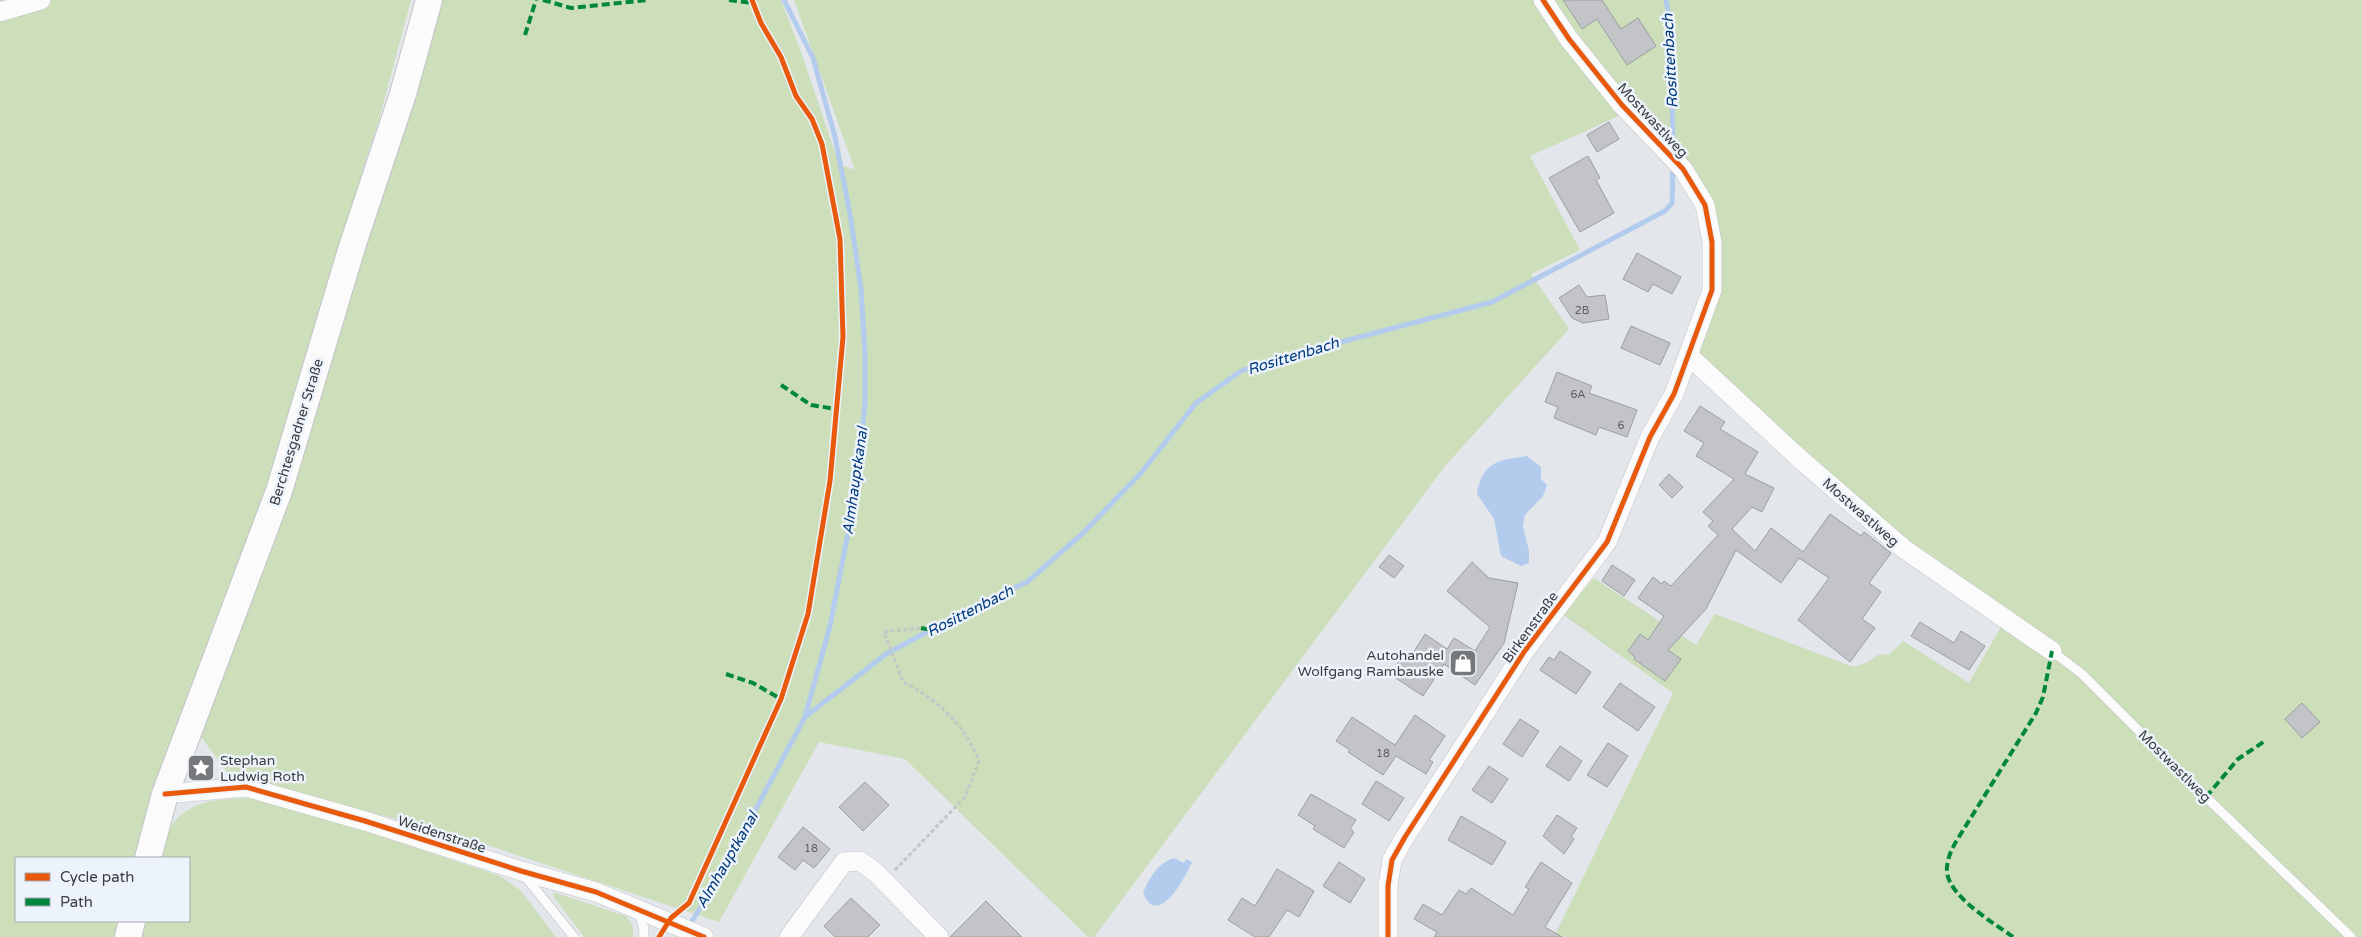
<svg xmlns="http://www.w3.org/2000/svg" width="2362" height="937" font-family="'Varela Round',sans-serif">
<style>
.green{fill:#cddeba}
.water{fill:#b3ccee}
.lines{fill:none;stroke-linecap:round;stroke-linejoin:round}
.stream{stroke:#b3ccee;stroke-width:5}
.building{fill:#c2c4c7;stroke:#9c9ea1}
.service-casing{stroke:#c1c3c6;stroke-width:10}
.minor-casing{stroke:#c1c3c6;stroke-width:20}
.secondary-casing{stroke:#c1c3c6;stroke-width:28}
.path{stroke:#c5c6c7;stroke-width:3;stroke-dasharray:4 2.5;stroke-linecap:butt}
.service{stroke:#fbfbfc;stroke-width:9}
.minor{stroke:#fbfbfc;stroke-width:19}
.secondary{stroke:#fbfbfc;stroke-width:26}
.quiet{stroke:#00873e;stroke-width:4;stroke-dasharray:8 4;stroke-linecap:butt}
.cycleway-casing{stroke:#edf3fa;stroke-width:8}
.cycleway{stroke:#e8590c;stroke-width:5}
.labels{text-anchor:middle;stroke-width:5;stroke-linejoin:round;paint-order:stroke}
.number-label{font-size:11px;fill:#5d5f62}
.street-label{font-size:14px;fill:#3b3d40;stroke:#edf3fa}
.poi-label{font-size:14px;fill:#3b3d40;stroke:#edf3fa;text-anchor:end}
.water-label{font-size:15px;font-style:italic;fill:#00397d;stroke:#edf3fa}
</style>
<rect width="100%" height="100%" fill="#e3e6ea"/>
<path class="green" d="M0 0H411L379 120 362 171 386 178 439 0H781L800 49 839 164 855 170 794 0H2362V937H1554L1673 693 1562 614 1594 578 1696 645 1715 614 1853 667 1868 662 1878 655 1890 654 1903 641 1969 683 2002 625 1703 374 1677 359 1702 301 1705 251 1695 200 1668 164 1621 115 1530 156 1580 250 1531 274 1569 329 1445 466 1094 937H1088L905 759 819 742 719 922 442 830 232 779 199 734 138 858H16V921H119L115 937H0Z
M265 798 500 876 520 890 556 937H136L140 921H189V858H160C163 848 165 834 172 825 193 795 232 799 265 798Z
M553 892 626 916 633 926V937H584L554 897Z"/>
<path class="water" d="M1527 456 1541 467V479L1547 485 1543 496 1525 515 1523 526 1529 551V563L1521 566 1501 556 1494 519 1477 494C1482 461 1499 460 1527 456Z
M1174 858 1184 863 1186 859 1192 862C1185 878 1158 929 1143 893 1150 877 1157 864 1174 858Z"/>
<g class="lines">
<path class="stream" d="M1666 0 1671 26 1673 151
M805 717 886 654 977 605 1027 582 1082 534 1141 473 1196 403 1241 371 1273 360 1492 302 1665 211 1672 203 1673 167
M689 926 720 876 805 717 830 626 855 497 865 405V355L861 289 850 214 835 137 813 58 784 0"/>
</g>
<path class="building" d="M1563 0H1602L1621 29 1638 18 1656 46 1627 65 1597 19 1582 29Z
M1609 122 1619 139 1597 152 1587 135Z
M1588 156 1600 178 1596 180 1614 213 1580 232 1549 178Z
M1637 253 1681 277 1672 294 1653 284 1648 292 1623 279Z
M1579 285 1587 297 1605 295 1609 319 1583 323 1572 318 1559 298Z
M1631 326 1670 343 1660 365 1621 348Z
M1557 372 1592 386 1589 393 1637 410 1627 437 1599 427 1596 435 1554 418 1558 407 1545 402Z
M1700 406 1725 422 1720 429 1758 452 1745 474 1774 488 1762 512 1752 507 1732 529 1755 551 1771 528 1803 552 1830 514 1861 536 1864 532 1891 553 1869 583 1881 592 1862 619 1875 628 1850 662 1798 620 1829 578 1799 558 1781 583 1736 550 1706 609 1668 650 1681 659 1665 681 1634 659 1635 657 1628 651 1640 634 1648 640 1664 616 1638 598 1653 577 1662 584 1664 581 1671 586 1718 535 1708 526 1713 521 1703 512 1734 479 1696 456 1704 443 1684 431Z
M1669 474 1683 487 1672 498 1659 485Z
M1389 555 1404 566 1394 578 1379 567Z
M1472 562 1489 578 1518 583 1504 643 1475 685 1444 664 1423 696 1391 675 1403 654 1410 658 1425 634 1447 649 1454 638 1475 651 1490 627 1447 591Z
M1612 565 1635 580 1624 596 1602 581Z
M1920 622 1954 643 1961 631 1985 646 1969 670 1911 636Z
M1560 651 1591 672 1576 694 1540 670 1549 657 1554 660Z
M1620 683 1655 707 1638 731 1603 707Z
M2302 703 2320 722 2302 738 2285 719Z
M1415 715 1445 736 1429 760 1433 762 1426 774 1396 756 1383 775 1348 752 1350 750 1336 741 1352 717 1395 745Z
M1520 719 1539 731 1522 757 1503 744Z
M1608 743 1628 756 1607 787 1587 775Z
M1560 746 1582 761 1569 781 1546 766Z
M1489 766 1508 779 1492 803 1472 790Z
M1376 781 1404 798 1389 821 1362 804Z
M865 782 889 805 863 831 839 807Z
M1311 794 1356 820 1350 829 1354 832 1344 848 1313 829 1315 826 1298 815Z
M1557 815 1577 828 1571 837 1574 839 1564 854 1543 836Z
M1461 816 1506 842 1492 865 1448 840Z
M803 827 830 849 814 868 803 860 795 870 778 857Z
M1339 862 1365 879 1350 903 1323 886Z
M1541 862 1572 883 1545 927 1562 937H1434L1437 932 1414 919 1423 904 1442 915 1459 890 1466 894 1471 888 1513 915 1529 889 1525 887Z
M1277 869 1314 891 1299 917 1287 910 1269 937H1255L1228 920 1242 898 1255 906Z
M851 898 880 925 868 937H835L824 926Z
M986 901 1022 937H950Z"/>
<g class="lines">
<g class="service-casing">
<path id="service" d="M2052 651 2082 674 2177 769 2351 937
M524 875 574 937
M639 911 644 929 643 937"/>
</g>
<g class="minor-casing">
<path id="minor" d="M0 12 41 0
M1689 356 1800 459 1904 549 2052 651
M165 794 246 787 365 821 521 871 596 892 704 937
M789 937 844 862 860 861 875 872 939 937
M1388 937V886L1392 860 1405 837 1524 652 1607 542 1650 437 1674 394 1712 290V242L1705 205 1683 169 1622 105 1569 39 1543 0"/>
</g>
<g class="secondary-casing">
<path id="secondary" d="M148 858 165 794 279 491 352 247 403 94 429 0
M128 937 132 921"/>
</g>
<path class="path" d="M895 870 965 797 979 761C965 725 937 699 903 682L884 632 921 628"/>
<use href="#service" class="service"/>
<use href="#minor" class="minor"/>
<use href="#secondary" class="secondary"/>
<path class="quiet" d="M543 0 571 8 648 0
M729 0 753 3
M525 35 536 0
M781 385 811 405 836 409
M921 628 942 632
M726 674 753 683 781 699
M2206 797 2238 759 2265 741
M2013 937C1994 923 1951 898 1947 873 1946 861 1951 850 1957 840L2036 713 2043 697 2052 651"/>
<g class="cycleway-casing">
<path id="cycleway" d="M165 794 246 787 365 821 521 871 596 892 704 937
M659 937 671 918 689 903 781 699 808 614 830 481 843 337 840 239 822 144 812 119 796 96 781 57 761 23 752 0
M1388 937V886L1392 860 1405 837 1524 652 1607 542 1650 437 1674 394 1712 290V242L1705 205 1683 169 1622 105 1569 39 1543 0"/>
</g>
<use href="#cycleway" class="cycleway"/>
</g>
<defs>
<g id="shop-square" transform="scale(1.4375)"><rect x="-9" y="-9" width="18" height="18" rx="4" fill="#76787c" stroke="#edf3fa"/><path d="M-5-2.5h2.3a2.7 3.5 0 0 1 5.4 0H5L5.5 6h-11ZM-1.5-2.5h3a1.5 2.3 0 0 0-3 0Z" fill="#fff"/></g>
<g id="sight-square" transform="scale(1.4375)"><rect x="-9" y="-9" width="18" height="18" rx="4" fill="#76787c" stroke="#edf3fa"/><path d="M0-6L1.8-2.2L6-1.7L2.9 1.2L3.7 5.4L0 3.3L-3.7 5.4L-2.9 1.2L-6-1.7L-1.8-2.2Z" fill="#fff"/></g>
</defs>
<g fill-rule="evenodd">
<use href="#shop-square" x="1463" y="663"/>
<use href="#sight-square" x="201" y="768"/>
</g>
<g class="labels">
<g class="number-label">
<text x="1582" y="314">2B</text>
<text x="1578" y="398">6A</text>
<text x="1621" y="429">6</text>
<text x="1383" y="757">18</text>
<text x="811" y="852">18</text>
</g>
<g class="street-label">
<text transform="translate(1653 120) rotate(47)" y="5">Mostwastlweg</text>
<text transform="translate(296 432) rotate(-73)" y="5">Berchtesgadner Straße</text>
<text transform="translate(1861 512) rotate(41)" y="5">Mostwastlweg</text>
<text transform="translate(1530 627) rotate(-54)" y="5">Birkenstraße</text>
<text transform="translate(2175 766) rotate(45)" y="5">Mostwastlweg</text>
<text transform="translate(442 834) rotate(18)" y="5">Weidenstraße</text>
</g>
<g class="poi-label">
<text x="1444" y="660">Autohandel<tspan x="1444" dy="16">Wolfgang Rambauske</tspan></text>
<text x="220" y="765" text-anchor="start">Stephan<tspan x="220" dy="16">Ludwig Roth</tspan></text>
</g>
<g class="water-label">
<text transform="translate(1670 61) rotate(-93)" y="5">Rosittenbach</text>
<text transform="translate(1293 356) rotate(-17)" y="5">Rosittenbach</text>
<text transform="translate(855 481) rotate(-82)" y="5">Almhauptkanal</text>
<text transform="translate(970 611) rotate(-27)" y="5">Rosittenbach</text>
<text transform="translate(727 860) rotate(-60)" y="5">Almhauptkanal</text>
</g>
</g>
<rect x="15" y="857" width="175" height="65" fill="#edf3fa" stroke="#a6aab0"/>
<rect x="25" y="873" width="25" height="8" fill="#e8590c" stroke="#a6aab0"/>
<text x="60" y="882" font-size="15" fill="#3b3d40">Cycle path</text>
<rect x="25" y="898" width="25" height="8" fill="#00873e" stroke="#a6aab0"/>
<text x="60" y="907" font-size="15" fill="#3b3d40">Path</text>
</svg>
